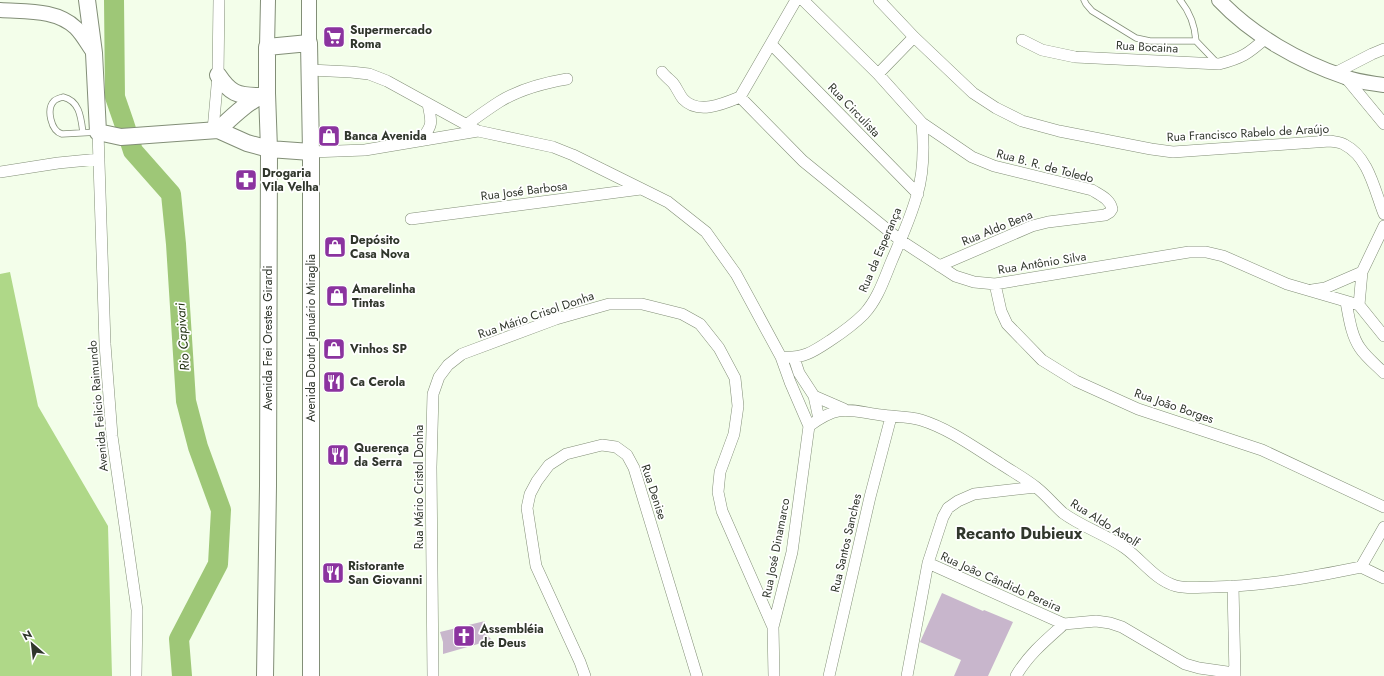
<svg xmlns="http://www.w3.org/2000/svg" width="1384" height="676" font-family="Jost,sans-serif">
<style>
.forest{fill:#afd888}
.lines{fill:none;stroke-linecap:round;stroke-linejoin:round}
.river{stroke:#9ec777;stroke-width:20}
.building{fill:#c8b6cc}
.service-casing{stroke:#828e77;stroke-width:7}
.minor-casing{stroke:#828e77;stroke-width:12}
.tertiary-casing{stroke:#828e77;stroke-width:16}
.secondary-casing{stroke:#828e77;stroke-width:18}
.service{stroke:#fff;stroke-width:5.5}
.minor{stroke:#fff;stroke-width:11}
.tertiary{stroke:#fff;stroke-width:14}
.secondary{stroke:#fff;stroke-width:16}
.labels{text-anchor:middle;stroke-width:3.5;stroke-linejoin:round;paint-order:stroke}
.poi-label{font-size:12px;font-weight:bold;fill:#30362c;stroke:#fff;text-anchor:start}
.street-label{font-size:12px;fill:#30362c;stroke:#fff}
.water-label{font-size:13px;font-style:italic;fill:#233312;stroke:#fff}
.district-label{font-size:16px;font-weight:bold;fill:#30362c;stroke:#fff}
</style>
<rect width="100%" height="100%" fill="#f3feea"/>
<path class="forest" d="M10 272 38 406 108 526 112 676H0V274Z"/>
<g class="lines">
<path class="river" d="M114 0 115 97 124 123 133 151 171 194 176 244 186 401 198 447 221 510 218 564 179 639 182 676"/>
</g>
<path class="building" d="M942 593 983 611 984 610 1013 622 988 676H954L961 660 920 642Z
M485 621 482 630 492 640 443 654V642L440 632Z"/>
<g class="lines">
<g class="service-casing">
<path id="service" d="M1084 0 1086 4 1092 11 1136 38 1150 41H1196L1218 64
M1180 0C1190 12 1195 26 1196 41
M83 133C81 118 80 101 63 97 60 98 56 99 54 101 46 109 51 131 62 134L98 132"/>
</g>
<g class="minor-casing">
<path id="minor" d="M803 0 878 74 922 123 972 157 994 166 1092 190C1100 195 1110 199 1112 209L1110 212 1105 215 1048 222 1032 226 939 266
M879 0 914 37 973 93 996 108 1022 121 1059 131 1151 149 1173 152 1330 141C1335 142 1341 142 1345 145 1369 157 1375 192 1384 214
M1022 40 1042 50 1075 57 1219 64C1242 58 1248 54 1266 38
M771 44 918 194
M310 70 351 72 369 74 387 81 478 131 553 147 573 155 668 202 706 232 736 274 781 357 790 382 809 426
M662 72C665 76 669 79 673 83 677 88 679 94 683 99 698 115 723 104 740 97L796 0
M1335 73 1372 54 1384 49
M878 74 914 37
M1346 78 1384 124
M740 97 803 161 900 240 955 276 974 282 995 284 1189 252H1206L1223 256 1287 284 1359 305
M466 125C477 117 488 109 499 102 520 89 543 83 567 79
M213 130 218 75 219 0
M98 132 105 344 112 436 137 610 136 676
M421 140C433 125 432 123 428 104
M311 152 365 150 478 131
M0 172 58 163 99 159
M411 219 641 189
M995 284 1001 311 1007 324 1042 360 1076 381 1138 409 1262 450 1384 507
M1312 290 1325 288 1362 272
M1346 302C1349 317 1351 335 1360 348 1366 357 1376 365 1384 373
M1359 305 1362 272 1384 226
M1359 305 1384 336
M781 357C803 359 813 352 831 340 843 332 854 324 864 314 878 299 884 279 892 260 901 239 911 217 917 195 924 172 924 147 922 123
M794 358 799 373 814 396 819 419
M814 396 844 409
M809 426C839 404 847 410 881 415 894 417 908 416 921 420 950 429 975 448 1001 464 1013 472 1026 479 1037 488 1046 495 1054 505 1063 513 1082 527 1105 534 1125 548 1142 560 1155 580 1176 586 1187 589 1201 587 1213 587 1263 586 1312 577 1361 567
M928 563 1064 624 1096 621 1110 623 1122 627 1185 664 1199 668 1234 673
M1361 567 1384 527
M1361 567 1384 578
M1233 586 1235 676
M433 676 431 467 433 394 439 377 448 365 462 354 556 319 609 304H642L682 314 700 324 719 348 735 378 738 406 734 434 720 472 718 492 722 511 773 627
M585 676 580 662 536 566 527 508 530 494 537 481 549 465 566 454 602 445 616 447 627 455 634 468 697 676
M774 676 773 627 792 552 809 426
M829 676 870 497 891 417
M907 676 928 563 943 517 948 508 958 501 974 494 1036 487
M1016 676C1028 655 1046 640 1064 624"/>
</g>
<g class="tertiary-casing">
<path id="tertiary" d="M309 0V43
M1219 0C1252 35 1300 62 1345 77 1357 82 1371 83 1384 85
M0 10C26 12 56 9 76 28 83 35 88 45 94 53
M267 47 268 0"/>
</g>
<g class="secondary-casing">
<path id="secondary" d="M87 0 94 53 98 132 121 137 218 130 247 143 269 149 311 152
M218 75C230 93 237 96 259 96
M218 130C233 116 248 101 267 93
M265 676 268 486 269 149 267 93V47L309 43 311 152V676"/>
</g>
<use href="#service" class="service"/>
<use href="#minor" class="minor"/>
<use href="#tertiary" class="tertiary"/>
<use href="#secondary" class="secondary"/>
</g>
<defs>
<g id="supermarket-square" transform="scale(1.15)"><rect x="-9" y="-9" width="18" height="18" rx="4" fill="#8b339f" stroke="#fff"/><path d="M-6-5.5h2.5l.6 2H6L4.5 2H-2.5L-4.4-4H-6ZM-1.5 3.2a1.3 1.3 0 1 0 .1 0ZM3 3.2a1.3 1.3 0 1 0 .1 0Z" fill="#fff"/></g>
<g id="shop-square" transform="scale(1.15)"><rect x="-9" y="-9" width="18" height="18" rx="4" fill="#8b339f" stroke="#fff"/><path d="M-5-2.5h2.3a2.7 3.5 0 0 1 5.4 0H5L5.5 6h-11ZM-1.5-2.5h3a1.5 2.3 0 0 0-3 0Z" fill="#fff"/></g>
<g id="pharmacy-square" transform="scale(1.15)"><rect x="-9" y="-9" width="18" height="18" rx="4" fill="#8b339f" stroke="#fff"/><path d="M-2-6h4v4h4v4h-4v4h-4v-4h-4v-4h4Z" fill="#fff"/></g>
<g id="restaurant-square" transform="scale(1.15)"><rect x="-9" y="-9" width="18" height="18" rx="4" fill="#8b339f" stroke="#fff"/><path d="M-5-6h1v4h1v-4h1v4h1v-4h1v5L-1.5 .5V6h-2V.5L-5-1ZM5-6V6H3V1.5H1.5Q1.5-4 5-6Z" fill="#fff"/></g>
<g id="church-square" transform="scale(1.15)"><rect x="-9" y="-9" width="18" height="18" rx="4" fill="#8b339f" stroke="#fff"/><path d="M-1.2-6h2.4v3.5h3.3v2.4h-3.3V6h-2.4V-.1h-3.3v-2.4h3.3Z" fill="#fff"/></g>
</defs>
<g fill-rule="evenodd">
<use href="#supermarket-square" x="334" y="37"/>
<use href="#shop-square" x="329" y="136"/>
<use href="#pharmacy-square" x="246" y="180"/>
<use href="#shop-square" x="335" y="247"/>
<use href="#shop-square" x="337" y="296"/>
<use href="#shop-square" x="334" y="349"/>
<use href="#restaurant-square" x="334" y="382"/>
<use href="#restaurant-square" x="338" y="455"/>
<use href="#restaurant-square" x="333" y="573"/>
<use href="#church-square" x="464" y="636"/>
</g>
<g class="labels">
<g class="poi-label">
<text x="350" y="34">Supermercado<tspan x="350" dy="14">Roma</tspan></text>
<text x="344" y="140">Banca Avenida</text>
<text x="262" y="177">Drogaria<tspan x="262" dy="14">Vila Velha</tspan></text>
<text x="350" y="244">Depósito<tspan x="350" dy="14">Casa Nova</tspan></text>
<text x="352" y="293">Amarelinha<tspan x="352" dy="14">Tintas</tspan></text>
<text x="350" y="353">Vinhos SP</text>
<text x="350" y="386">Ca Cerola</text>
<text x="354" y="452">Querença<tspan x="354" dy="14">da Serra</tspan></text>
<text x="348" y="570">Ristorante<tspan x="348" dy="14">San Giovanni</tspan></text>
<text x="480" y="633">Assembléia<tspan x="480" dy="14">de Deus</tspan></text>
</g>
<g class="street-label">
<text transform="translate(1147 47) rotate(3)" y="4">Rua Bocaina</text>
<text transform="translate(854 110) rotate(46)" y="4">Rua Circulista</text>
<text transform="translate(1248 133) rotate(-3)" y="4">Rua Francisco Rabelo de Araújo</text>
<text transform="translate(1045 166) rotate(15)" y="4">Rua B. R. de Toledo</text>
<text transform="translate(524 191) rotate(-7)" y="4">Rua José Barbosa</text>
<text transform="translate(997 228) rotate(-22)" y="4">Rua Aldo Bena</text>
<text transform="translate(880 250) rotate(-67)" y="4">Rua da Esperança</text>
<text transform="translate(1042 263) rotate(-9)" y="4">Rua Antônio Silva</text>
<text transform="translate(536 315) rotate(-19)" y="4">Rua Mário Crisol Donha</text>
<text transform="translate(268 338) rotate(-90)" y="4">Avenida Frei Orestes Girardi</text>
<text transform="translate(311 338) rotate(-90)" y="4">Avenida Doutor Januário Miraglia</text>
<text transform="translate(98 406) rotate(-95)" y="4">Avenida Felicio Raimundo</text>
<text transform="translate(1174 406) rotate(19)" y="4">Rua João Borges</text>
<text transform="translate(419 487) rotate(-90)" y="4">Rua Mário Cristol Donha</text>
<text transform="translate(654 492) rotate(72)" y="4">Rua Denise</text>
<text transform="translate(1105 523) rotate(32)" y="4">Rua Aldo Astolf</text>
<text transform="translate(846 543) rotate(-77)" y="4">Rua Santos Sanches</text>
<text transform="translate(776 548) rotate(-79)" y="4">Rua José Dinamarco</text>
<text transform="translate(1001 582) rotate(24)" y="4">Rua João Cândido Pereira</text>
</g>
<g class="water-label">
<text transform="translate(182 337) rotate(-94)" y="5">Rio Capivari</text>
</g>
<g class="district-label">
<text x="1019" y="539">Recanto Dubieux</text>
</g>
</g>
<g transform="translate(32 644) rotate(332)" stroke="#ffffff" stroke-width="3" paint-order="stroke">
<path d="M0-3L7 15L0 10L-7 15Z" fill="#30362c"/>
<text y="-6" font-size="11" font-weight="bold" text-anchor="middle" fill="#30362c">N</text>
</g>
</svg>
